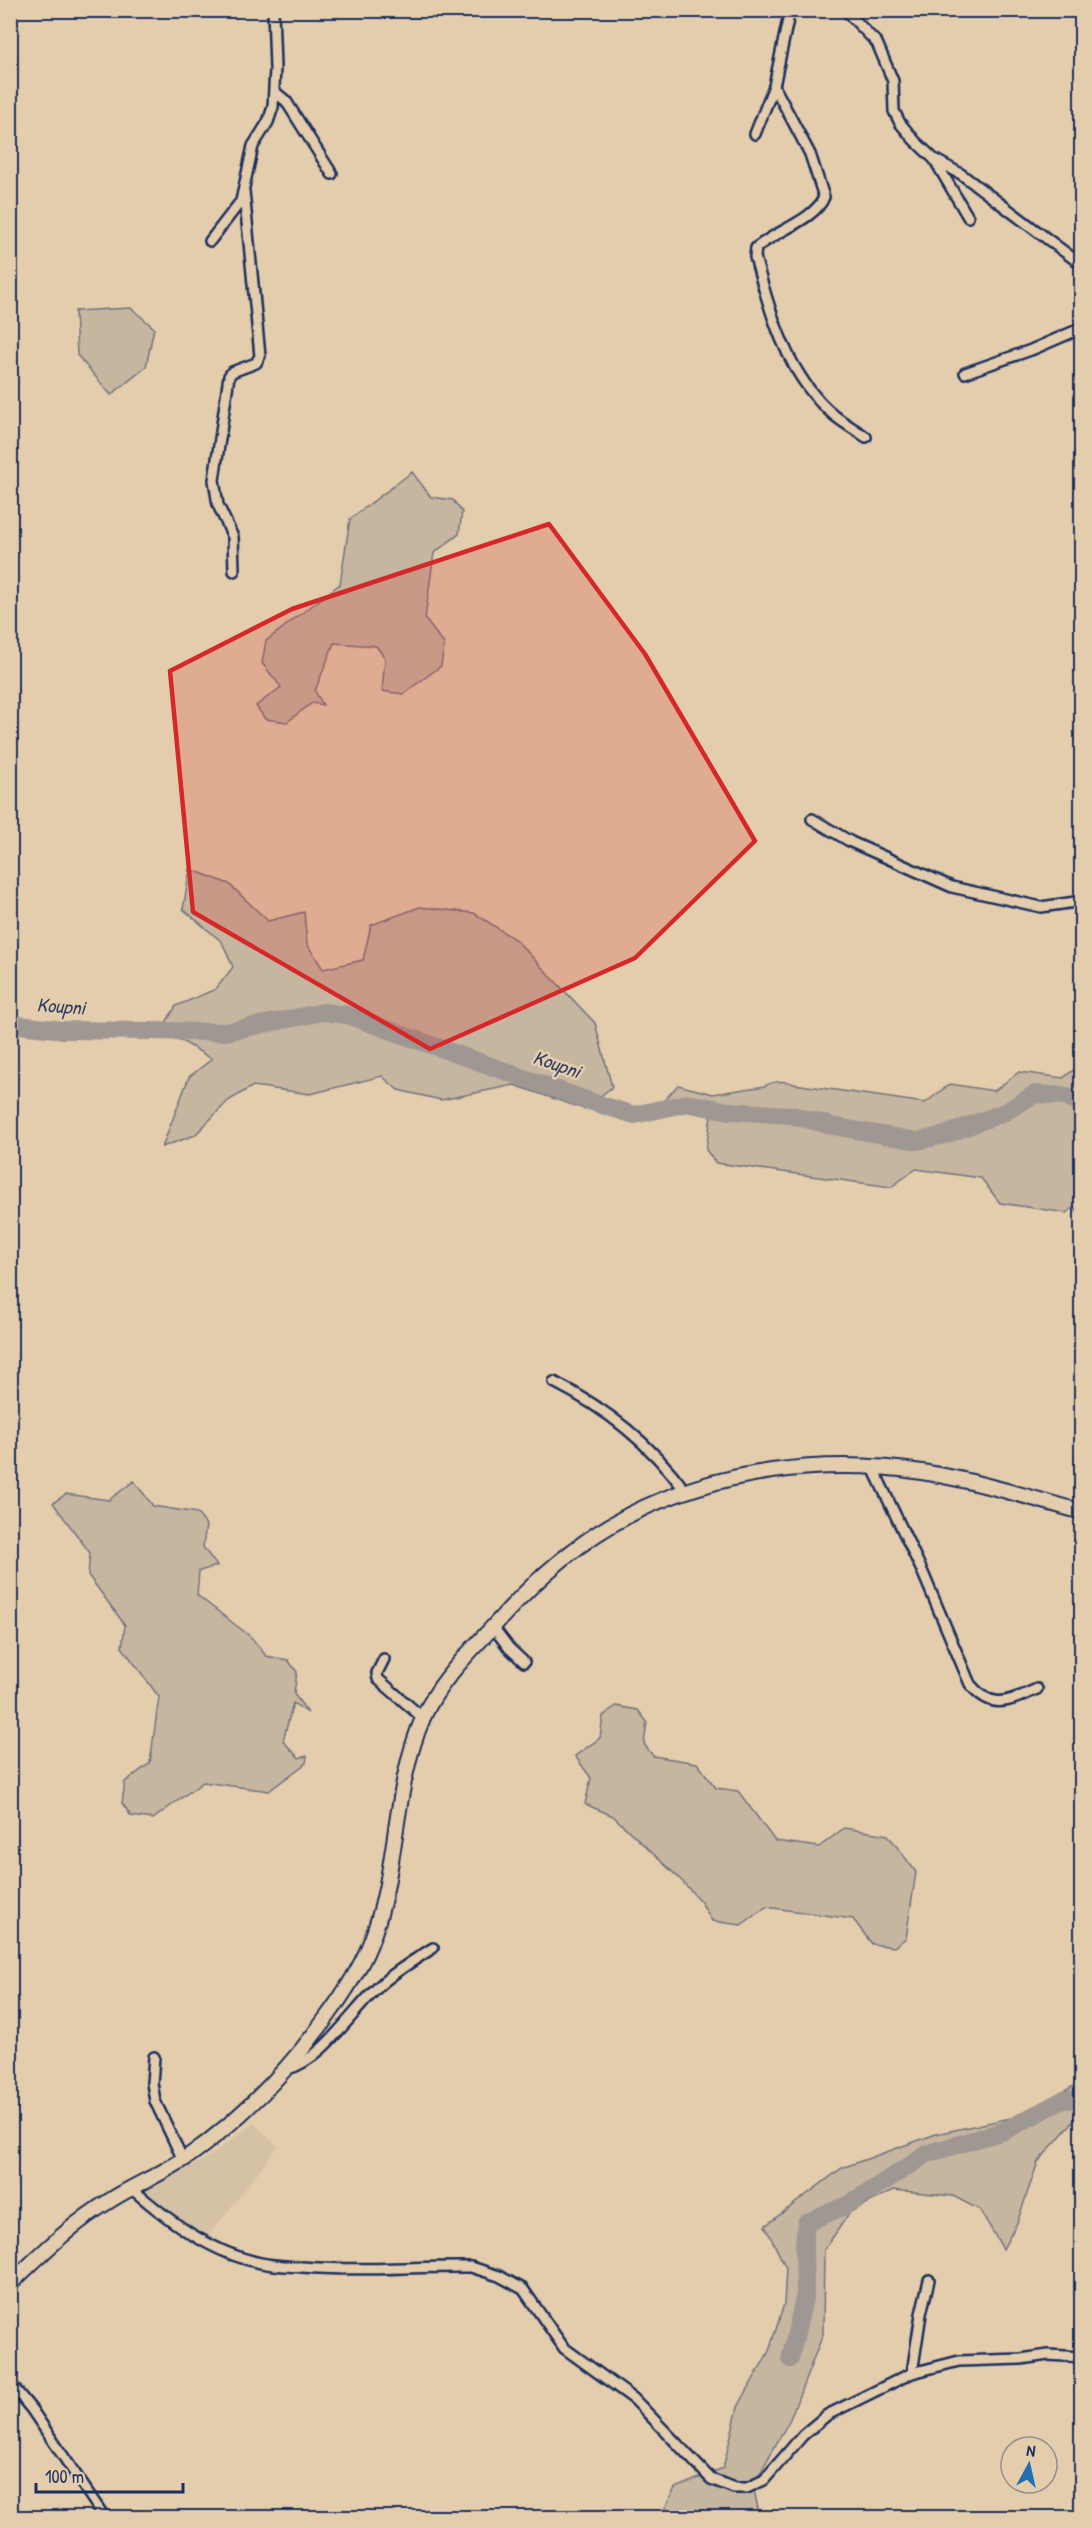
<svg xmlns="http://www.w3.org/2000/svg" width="1092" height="2528" font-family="'Patrick Hand',sans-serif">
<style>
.built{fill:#d4c1a6}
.green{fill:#c6b6a0;stroke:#70727f;stroke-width:1.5}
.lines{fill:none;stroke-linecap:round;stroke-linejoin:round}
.river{stroke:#9f9792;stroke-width:18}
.minor-casing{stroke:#1b2f5e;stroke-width:14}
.secondary-casing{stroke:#1b2f5e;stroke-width:18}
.minor{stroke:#e3cdac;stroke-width:9}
.secondary{stroke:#e3cdac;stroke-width:14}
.marked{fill:#d62828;fill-opacity:0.2;stroke:#d62828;stroke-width:4.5;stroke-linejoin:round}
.labels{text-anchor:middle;stroke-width:5;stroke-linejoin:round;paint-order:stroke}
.water-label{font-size:20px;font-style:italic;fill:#2f3f66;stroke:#e3cdac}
</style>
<rect width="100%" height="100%" fill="#e3cdac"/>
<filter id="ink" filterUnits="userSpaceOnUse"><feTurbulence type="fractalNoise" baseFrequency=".0167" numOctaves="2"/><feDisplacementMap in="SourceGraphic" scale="12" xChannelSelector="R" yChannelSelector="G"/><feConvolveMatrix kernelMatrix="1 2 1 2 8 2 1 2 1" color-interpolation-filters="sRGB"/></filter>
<g filter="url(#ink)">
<path class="built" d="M253 2123 278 2146 207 2238 182 2225 150 2199 144 2190 150 2185 187 2169 213 2154Z"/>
<path class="green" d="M131 308 154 328 146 367 111 395 77 355 75 311Z
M412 472 431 497 453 500 462 512 459 534 434 553 425 619 444 644 441 666 403 694 382 691 385 658 376 646 334 643 315 691 323 705 312 703 287 722 265 719 256 706 281 687 262 663 266 641 340 584 350 519Z
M190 869 229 884 268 921 304 912 307 944 323 969 363 960 371 925 420 907 474 913 516 940 595 1023 612 1087 584 1109 514 1085 441 1100 398 1090 382 1076 310 1094 253 1086 228 1101 195 1135 162 1147 189 1077 212 1059 162 1029 176 1006 216 989 233 967 222 942 183 909Z
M1081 1064V1216L1074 1207 1066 1213 1000 1203 981 1178 916 1169 891 1187 716 1163 706 1150 711 1116 659 1106 678 1085 713 1094 765 1086C773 1081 786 1080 794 1084L925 1103 950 1084 994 1091 1019 1072 1063 1078Z
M134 1481 153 1506 197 1513 206 1525 203 1547 217 1566 199 1571 197 1595 251 1637 266 1656 288 1660 297 1672 294 1694 308 1713 293 1703 283 1741 299 1758 307 1756 306 1763 269 1791 203 1782 153 1819 131 1816 122 1803 125 1782 150 1763 159 1697 122 1647 125 1625 88 1575 90 1553 53 1503 66 1494 109 1500Z
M616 1706 638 1710 647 1722 644 1744 653 1756 697 1763 716 1788 738 1791 775 1841 819 1847 844 1828 888 1835 916 1872 906 1938 894 1947 872 1944 853 1919 766 1907 741 1925 712 1921 701 1902 682 1881 613 1816 585 1804 591 1778 575 1756 600 1738 603 1716Z
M1081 2082V2121L1077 2117 1038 2162 1017 2223 1003 2249 980 2210 953 2196 894 2190 850 2212 824 2250 823 2334 790 2419 753 2486 760 2517 660 2518 675 2488 723 2468 738 2407 769 2351 784 2304 786 2268 765 2226 842 2168 936 2134 1020 2116Z"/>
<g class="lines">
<path class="river" d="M10 1024 64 1030 226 1032 323 1012 347 1015 589 1101 634 1115 688 1103 729 1111 791 1115 832 1126 917 1141 945 1135 1005 1112 1035 1094 1065 1096 1082 1104
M790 2359 805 2294 804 2245 806 2223 849 2204 929 2153 1004 2131 1063 2100 1082 2099"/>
<g class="minor-casing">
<path id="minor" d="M845 10 877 43 893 81 894 111 900 123 915 141 934 159 961 174 1082 265
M774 86 810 154 824 197C816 219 774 232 756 248L755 257C770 313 788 378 835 416 845 424 856 430 866 437
M275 92 286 101 332 174
M755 134 774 86 790 10
M934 159 968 217
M210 241 241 201 253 146 268 122 273 107 275 68 273 10
M965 373 1031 350 1082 328
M234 571 233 537 218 505 214 480 229 376 232 372 256 363 260 356 244 191
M812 819 851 842 952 887 1041 907 1082 901
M554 1382C607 1409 650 1443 686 1492
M873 1468 923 1573 970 1684C993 1712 1009 1701 1037 1689
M493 1627 509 1648 524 1662
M384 1659 377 1673 378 1679 423 1718
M154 2057 152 2083 155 2101 183 2160
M287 2069C324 2061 356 2004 386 1980 401 1968 417 1958 433 1948
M131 2188C169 2221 211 2253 261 2263 274 2266 288 2266 302 2267 358 2272 414 2266 471 2267L499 2276 523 2289 564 2348 634 2399 711 2479 734 2488H747L764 2480 803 2435 827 2415 912 2373 959 2361 1021 2359 1048 2355 1082 2357
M912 2373 921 2314 929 2280
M10 2383 32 2410 105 2518"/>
</g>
<g class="secondary-casing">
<path id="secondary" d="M10 2284C43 2252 75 2221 114 2198 137 2184 163 2173 186 2158 240 2120 285 2074 324 2021 341 1998 359 1972 370 1944 399 1872 392 1789 423 1718 439 1680 474 1648 501 1618 537 1578 581 1540 629 1515 717 1470 825 1457 922 1472 977 1481 1028 1497 1082 1512"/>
</g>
<use href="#minor" class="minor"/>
<use href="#secondary" class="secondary"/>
</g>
</g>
<path class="marked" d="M549 524 645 654 755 841 635 958 430 1049 193 912 170 671 292 609Z"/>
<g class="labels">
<g class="water-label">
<text transform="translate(61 1006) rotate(4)" y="7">Koupni</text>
<text transform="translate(557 1064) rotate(19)" y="7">Koupni</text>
</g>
</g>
<rect width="1092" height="2528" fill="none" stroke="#e3cdac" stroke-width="36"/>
<rect x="18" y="18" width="1056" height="2492" fill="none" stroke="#1b2f5e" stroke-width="2" filter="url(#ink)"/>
<g transform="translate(1029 2465) rotate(8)"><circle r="28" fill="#e3cdac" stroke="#938e8d" stroke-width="1.5"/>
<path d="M0-4.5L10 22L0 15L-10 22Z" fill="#1f6fb2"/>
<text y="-9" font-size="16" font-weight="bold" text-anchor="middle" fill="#1b2f5e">N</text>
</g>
<path d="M36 2483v9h147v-9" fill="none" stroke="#1b2f5e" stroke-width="3"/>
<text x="45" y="2483" font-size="18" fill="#1b2f5e" stroke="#e3cdac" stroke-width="4.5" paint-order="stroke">100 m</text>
</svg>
